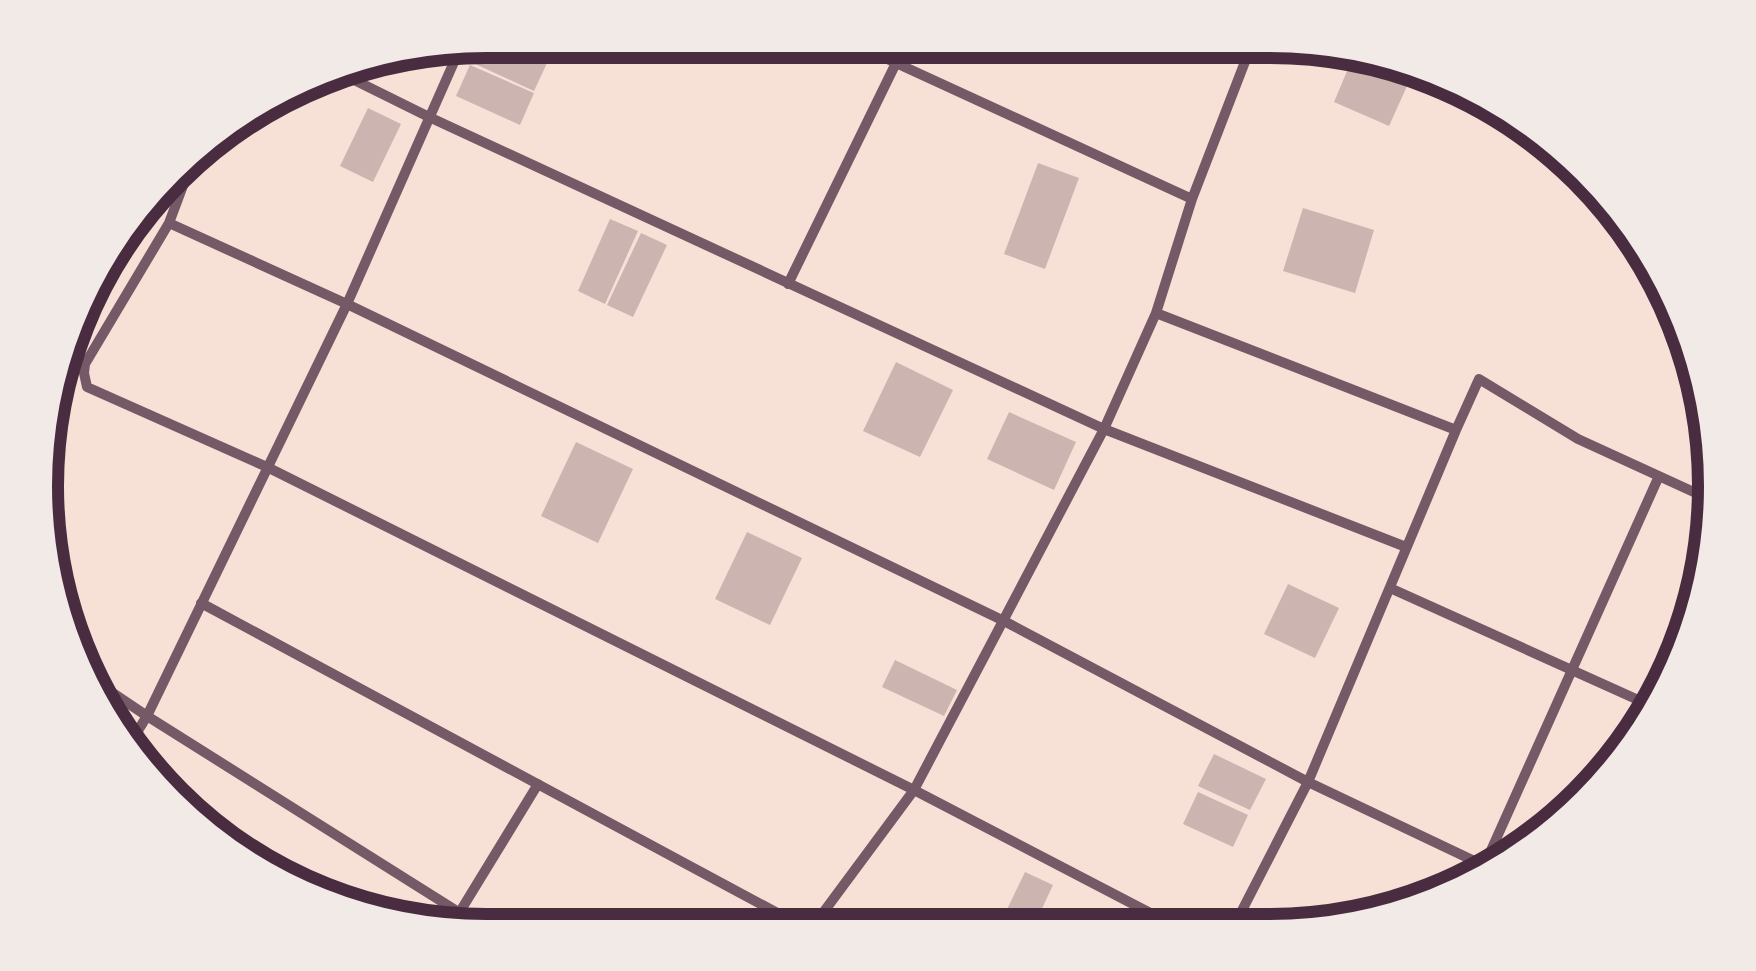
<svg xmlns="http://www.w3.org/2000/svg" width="1756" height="971" font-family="Ubuntu,sans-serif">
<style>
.building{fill:#ccb4b1}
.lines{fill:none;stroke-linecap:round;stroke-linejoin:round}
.minor{stroke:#755966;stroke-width:10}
.rim{fill:none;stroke:#4a2c40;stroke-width:12}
</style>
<rect width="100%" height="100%" fill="#f7e1d7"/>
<path class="building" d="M496 40 547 63 534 91 471 62 481 41Z
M505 40H562L551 62Z
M1353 57 1412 75 1389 126 1334 102Z
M470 65 534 93 520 125 456 96Z
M368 108 401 124 373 182 340 166Z
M1038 163 1079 178 1045 269 1004 254Z
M1303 208 1374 230 1355 293 1283 271Z
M610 219 638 231 605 304 578 291Z
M641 233 667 245 633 317 607 305Z
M896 362 953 390 920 457 863 431Z
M1009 412 1076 442 1054 490 987 459Z
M576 442 633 469 598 543 541 516Z
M747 532 802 558 770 625 715 599Z
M1288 584 1339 608 1315 658 1264 634Z
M895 660 957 690 944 716 882 687Z
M1214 754 1266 779 1250 810 1198 786Z
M1198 792 1248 815 1233 847 1183 824Z
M1025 872 1053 885 1033 928H998Z"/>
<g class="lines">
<path class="minor" d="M846 40 1192 199
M332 69 429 117 1104 429 1406 547
M196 151 169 223 85 364 84 373 87 387 267 467 914 790 1179 928
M1579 175 1575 183 1605 198
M169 223 347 304 1004 621 1308 782 1487 867
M788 284 896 63 900 40
M1156 313 1456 430 1479 379 1578 439 1709 499
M1390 588 1656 708
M201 603 807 929
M86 675 147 716 487 930
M129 745 147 716 347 304 462 44
M1484 866 1659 476
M450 928 538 784
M1233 928 1308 782 1456 430
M811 929 914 790 1104 429 1156 313 1192 199 1253 41"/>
</g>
<path d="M0 0H1756V971H0ZM486 58H1270A428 428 0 0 1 1698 486V486A428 428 0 0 1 1270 914H486A428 428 0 0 1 58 486V486A428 428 0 0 1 486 58Z" fill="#f1eae7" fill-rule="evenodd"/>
<path class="rim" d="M486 58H1270A428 428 0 0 1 1698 486V486A428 428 0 0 1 1270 914H486A428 428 0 0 1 58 486V486A428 428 0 0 1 486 58Z"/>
</svg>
